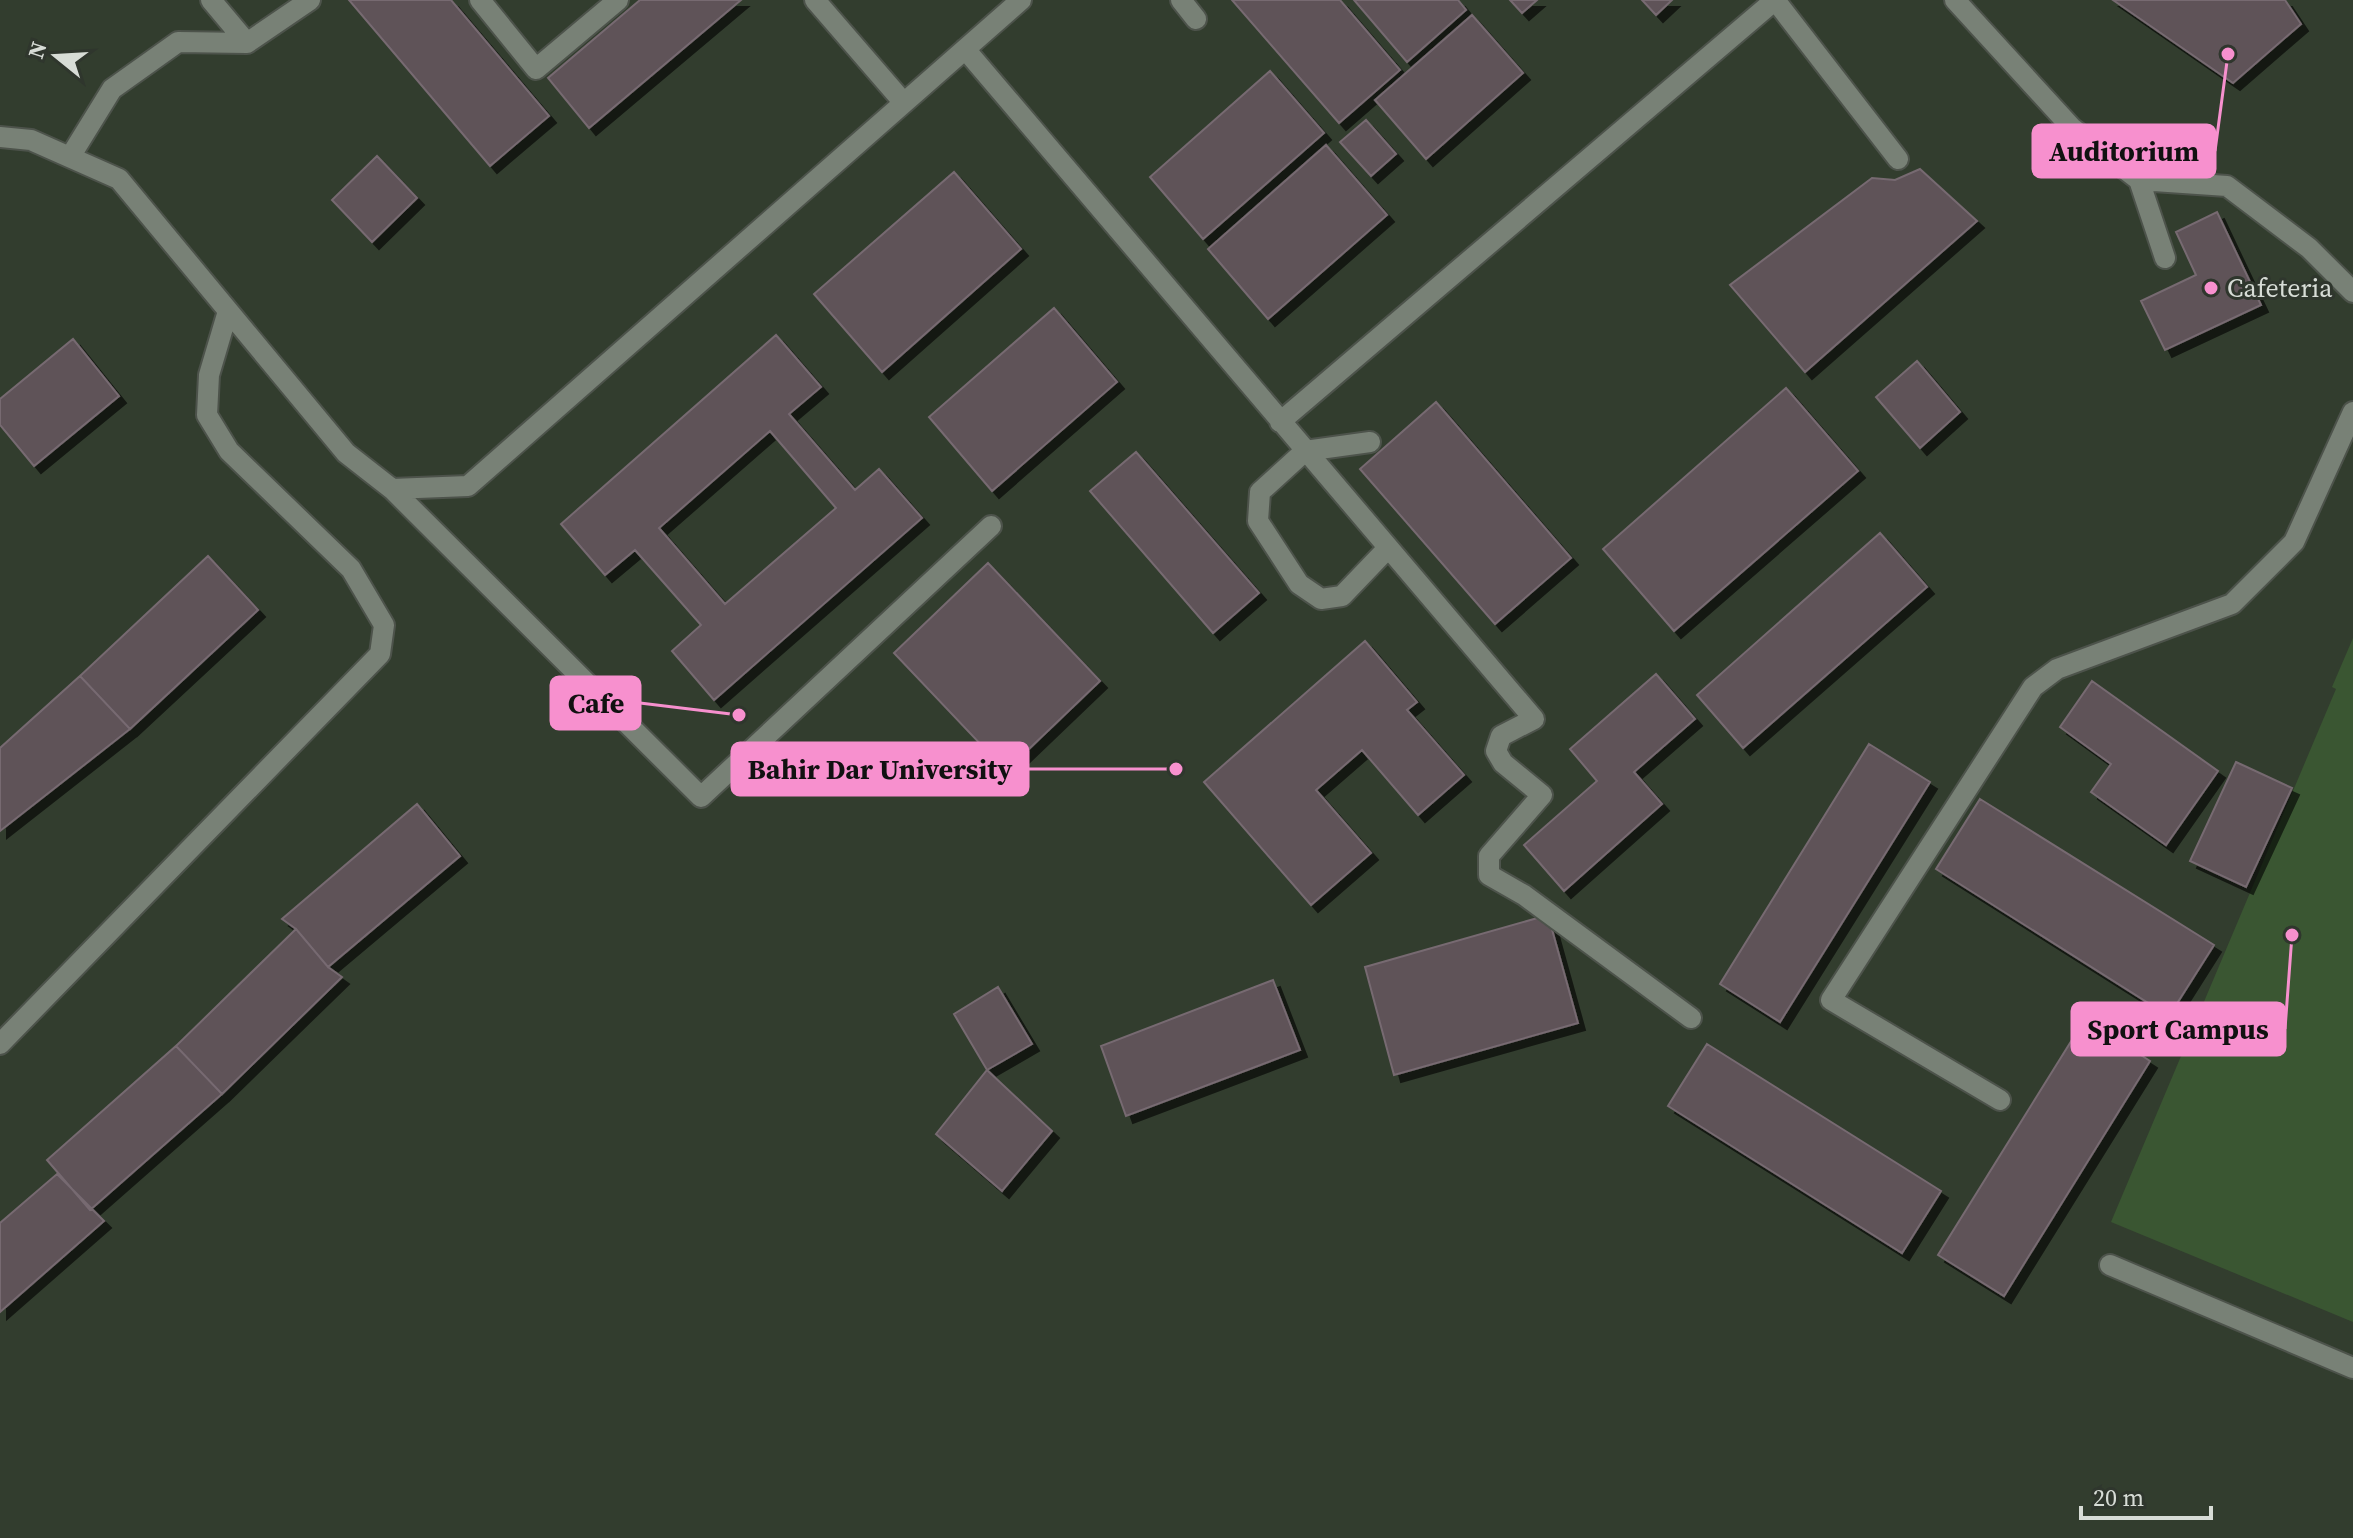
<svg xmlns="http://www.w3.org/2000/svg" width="2353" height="1538" font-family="'Source Serif 4',serif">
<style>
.built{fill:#323d2e}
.green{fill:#3a5632}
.building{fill:#5e5259;stroke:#776a71;stroke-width:2;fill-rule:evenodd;filter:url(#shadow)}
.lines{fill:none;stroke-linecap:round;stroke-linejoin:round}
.lane-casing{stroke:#4d534b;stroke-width:24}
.lane{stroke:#788176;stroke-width:20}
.poi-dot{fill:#f790ce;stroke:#2f362d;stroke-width:3}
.labels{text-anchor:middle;stroke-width:6;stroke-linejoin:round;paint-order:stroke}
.poi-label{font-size:26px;fill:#d7dcd6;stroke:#2f362d;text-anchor:start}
.leader{fill:none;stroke:#f790ce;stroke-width:3}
.callout-dot{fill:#f790ce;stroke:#2f362d;stroke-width:3}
.callout{fill:#f790ce;stroke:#f790ce;stroke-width:3}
.callout-label{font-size:28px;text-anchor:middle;font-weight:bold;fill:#111}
</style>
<defs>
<filter id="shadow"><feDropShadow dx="7" dy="7" stdDeviation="0" flood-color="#0009"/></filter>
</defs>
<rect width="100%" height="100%" fill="#2f362d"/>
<path class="built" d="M0 0H2353V1538H0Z"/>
<path class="green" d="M2353 638V1322L2111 1222 2336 689 2332 687Z"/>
<path class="building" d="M349 0H451L549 116 490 166Z
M640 0H741L589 128 548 78Z
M1232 0H1340L1400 70 1339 123Z
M1354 0H1458L1466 10 1407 62Z
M1510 0H1537L1522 13Z
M1642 0H1672L1656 15Z
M2113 0H2285L2301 24 2233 83Z
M1472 15 1523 73 1426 159 1375 100Z
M1270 71 1324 133 1203 239 1150 177Z
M1366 120 1396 154 1371 176 1340 142Z
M1326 145 1387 215 1268 319 1208 249Z
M377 156 417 198 372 242 332 200Z
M1920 169 1977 221 1805 372 1730 285 1872 178 1895 180Z
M954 172 1021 249 882 372 814 294Z
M2217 212 2261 305 2165 350 2141 301 2196 275 2176 232Z
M1054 308 1117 382 992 491 929 417Z
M776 335 821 387 789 414 855 490 879 469 922 518 714 700 672 651 701 625 635 550 605 575 561 524ZM770 431 836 508 725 604 659 528Z
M73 339 119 396 34 466 0 425V399Z
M1917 361 1960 412 1920 448 1876 397Z
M1786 388 1858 471 1674 631 1603 549Z
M1436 402 1571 558 1495 624 1360 469Z
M1136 452 1259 593 1213 633 1090 491Z
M1880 533 1927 587 1743 748 1697 695Z
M208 556 258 610 130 729 80 676Z
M988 563 1100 681 1006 771 894 653Z
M1365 641 1417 702 1407 710 1464 775 1418 815 1362 750 1316 790 1371 853 1311 905 1204 782Z
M1656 674 1695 719 1634 772 1662 804 1564 891 1524 845 1597 781 1570 749Z
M80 676 130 729 0 831V748Z
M2092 681 2218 771 2166 845 2091 792 2111 764 2060 727Z
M1869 744 1930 782 1780 1022 1720 984Z
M2236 762 2292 788 2246 887 2190 861Z
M1980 799 2214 945 2169 1016 1936 869Z
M417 804 460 856 328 967 296 929 282 919Z
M1548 915 1578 1023 1394 1075 1365 967Z
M296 929 328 967 342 977 222 1094 176 1046Z
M1273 980 1300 1050 1126 1116 1101 1046Z
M998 987 1032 1044 987 1070 954 1014Z
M2085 1019 2150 1061 2004 1296 1938 1255Z
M1707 1044 1941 1191 1902 1253 1668 1106Z
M176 1046 222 1094 90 1210 47 1160Z
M987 1070 1052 1131 1002 1191 936 1134Z
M57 1174 104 1221 0 1312V1223Z"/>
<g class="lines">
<g class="lane-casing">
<path id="lane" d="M211 0 247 43
M480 0 536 69 618 0
M815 0 904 103
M1181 0 1196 19
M1775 0 1898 159
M1955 0 2072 128 2139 180 2227 186 2309 248 2353 292
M965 49 1534 719 1501 736 1496 751 1503 763 1542 795 1489 856V875L1524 895 1691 1018
M0 137 31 140 119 179 346 453 392 489 468 486 1021 0
M70 157 112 89 178 42 247 43 310 0
M2139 180 2165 258
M1280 422 1775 0
M1370 442 1305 451 1260 492 1258 521 1299 584 1321 599 1342 596 1388 548
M392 489 701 797 991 526
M0 1044 380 654 384 625 351 569 229 451 207 415 209 375 228 311
M2000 1100 1831 1000 2033 687 2057 669 2232 604 2294 542 2353 412
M2110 1265 2353 1368"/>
</g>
<use href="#lane" class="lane"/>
</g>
<circle class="poi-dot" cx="2211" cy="288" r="8"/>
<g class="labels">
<g class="poi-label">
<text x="2227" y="297">Cafeteria</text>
</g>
</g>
<path class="leader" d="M2228 54L2215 151M739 715L640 703M1176 769L1028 769M2292 935L2285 1029"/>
<g class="callout-dot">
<circle cx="2228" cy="54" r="8"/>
<circle cx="739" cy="715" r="8"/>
<circle cx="1176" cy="769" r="8"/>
<circle cx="2292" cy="935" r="8"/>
</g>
<g class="callout">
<rect x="2033" y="125" width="182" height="52" rx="8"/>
<rect x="551" y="677" width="89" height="52" rx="8"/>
<rect x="732" y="743" width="296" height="52" rx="8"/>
<rect x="2072" y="1003" width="213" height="52" rx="8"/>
</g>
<g class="callout-label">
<text x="2124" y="161">Auditorium</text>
<text x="596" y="713">Cafe</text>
<text x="880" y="779">Bahir Dar University</text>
<text x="2178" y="1039">Sport Campus</text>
</g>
<g transform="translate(56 56) rotate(288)" stroke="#2f362d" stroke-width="6" paint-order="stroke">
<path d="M0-6L14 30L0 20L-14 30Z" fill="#d7dcd6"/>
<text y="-12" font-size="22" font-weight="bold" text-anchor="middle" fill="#d7dcd6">N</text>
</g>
<path d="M2081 1506v12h130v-12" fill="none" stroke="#d7dcd6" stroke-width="4"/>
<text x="2093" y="1506" font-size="24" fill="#d7dcd6" stroke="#2f362d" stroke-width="6" paint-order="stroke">20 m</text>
</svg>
